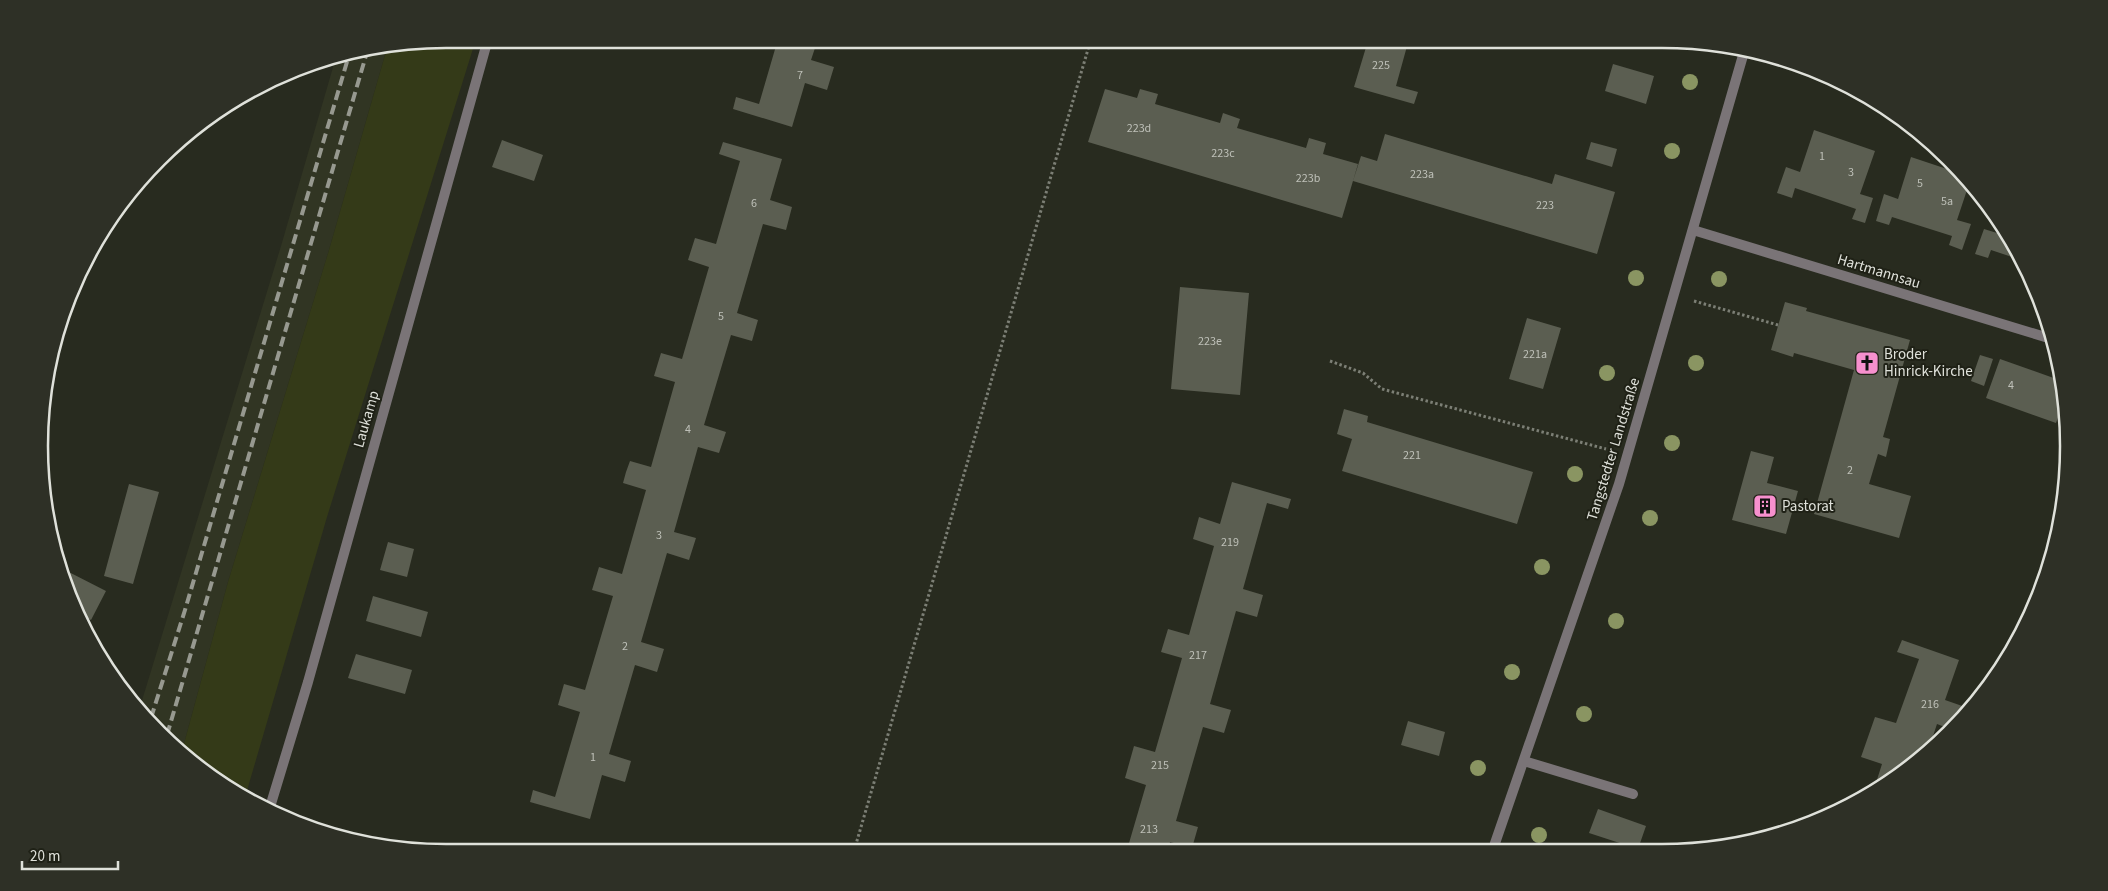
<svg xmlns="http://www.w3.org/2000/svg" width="2108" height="891" font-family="'Source Sans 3',sans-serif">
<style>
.built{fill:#313523}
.green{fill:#343a18}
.building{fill:#5b5e51}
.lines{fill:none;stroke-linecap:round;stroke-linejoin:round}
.path{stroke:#7c7f75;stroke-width:3;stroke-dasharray:2.5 2.5;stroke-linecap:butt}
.service{stroke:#7a7477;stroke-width:10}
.minor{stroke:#7a7477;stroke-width:10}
.tertiary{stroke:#7a7477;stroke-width:10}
.rail{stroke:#979990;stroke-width:4;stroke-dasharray:10 5;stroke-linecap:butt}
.tree{fill:#8a9562}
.labels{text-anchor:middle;stroke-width:4;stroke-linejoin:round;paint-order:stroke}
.number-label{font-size:12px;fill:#bec0b8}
.street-label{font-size:15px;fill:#dfe1da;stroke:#1f2116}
.poi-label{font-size:15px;fill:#dfe1da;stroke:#1f2116;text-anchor:start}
.rim{fill:none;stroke:#dfe1da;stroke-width:2.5}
</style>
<rect width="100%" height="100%" fill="#282b1f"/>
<path class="built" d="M387 48 329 250 228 582 182 751 140 707 281 246 336 57Z"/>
<path class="green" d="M446 39H476L327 517 246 794 198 768 182 751 228 582 329 250 387 48Z"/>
<path class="building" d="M778 39H818L811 60 834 67 827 90 805 83 792 127 733 109 736 97 759 104Z
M1351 39H1409L1396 86 1418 92 1414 104 1354 87 1367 44Z
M1613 64 1654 76 1646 104 1605 91Z
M1105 89 1137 98 1140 89 1158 94 1155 104 1220 123 1223 113 1240 119 1237 128 1306 148 1309 138 1326 143 1323 154 1358 164 1342 218 1088 142Z
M1814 130 1875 151 1860 194 1873 198 1865 223 1852 219 1856 209 1795 188 1792 198 1777 193 1786 167 1800 172Z
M1385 134 1552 184 1555 174 1615 192 1597 254 1353 181 1361 156 1377 161Z
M502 140 543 155 534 181 492 167Z
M723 142 782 159 770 200 792 207 786 230 763 224 737 313 758 320 752 341 731 335 704 425 726 432 719 453 698 447 674 532 696 538 689 560 667 553 641 642 664 649 657 672 635 665 609 754 631 761 625 782 602 775 590 819 530 802 533 790 555 797 580 712 558 705 564 684 585 690 613 596 592 590 599 567 622 574 646 490 623 483 626 472 630 461 651 467 675 382 654 376 661 353 682 359 709 267 688 260 695 238 716 244 740 161 719 154Z
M1591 142 1617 149 1612 167 1586 159Z
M1911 157 1962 174 1970 181 1957 220 1971 224 1962 250 1949 245 1952 236 1892 217 1889 225 1876 221 1884 194 1898 199Z
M2000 222 2022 257 2024 261 1991 250 1988 258 1975 254 1984 229 1997 233Z
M1180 287 1249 293 1240 395 1171 389Z
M1785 302 1807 308 1806 311 1910 340 1883 437 1890 439 1886 457 1878 454 1869 484 1911 496 1899 538 1814 514 1854 370 1794 353 1793 357 1771 350Z
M1527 318 1561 328 1543 389 1509 379Z
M1980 355 1993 359 1984 386 1971 381Z
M2000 359 2062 381 2065 398 2056 423 1986 398Z
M1344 409 1368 416 1367 422 1533 472 1517 524 1342 471 1352 439 1337 434Z
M1751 451 1774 457 1767 483 1798 491 1786 534 1732 520Z
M1232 482 1291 499 1288 509 1267 503 1243 589 1263 595 1257 617 1236 611 1210 704 1231 710 1224 733 1203 727 1176 821 1198 827 1192 848 1170 842 1168 850H1127L1146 785 1125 778 1134 746 1155 752 1182 658 1161 652 1168 629 1189 635 1214 546 1193 539 1199 517 1220 524Z
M129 484 159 492 133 584 104 576Z
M388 542 414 549 407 577 380 570Z
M59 567 106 591 91 620 76 612 70 601Z
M373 596 428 612 421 637 366 621Z
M1902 640 1959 660 1945 700 1968 708 1950 729 1937 724 1927 754 1875 786 1882 764 1861 757 1875 717 1896 723 1919 659 1897 652Z
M356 654 412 670 405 694 348 678Z
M1408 721 1445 732 1439 756 1401 745Z
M1598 809 1646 826 1638 849 1589 833Z"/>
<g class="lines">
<path class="path" d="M1694 301 1778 325
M1330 361 1363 373 1382 389 1606 449
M854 851 1091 39"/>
<path class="service" d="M1524 761 1633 794"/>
<path class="minor" d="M1693 230 2055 340
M270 807 308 682 488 39"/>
<path class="tertiary" d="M1493 849 1619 484 1744 52"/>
<path class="rail" d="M151 718 185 610 349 55
M167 735 367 52"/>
</g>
<g class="tree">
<circle cx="1690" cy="82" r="8"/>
<circle cx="1672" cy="151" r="8"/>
<circle cx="1636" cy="278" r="8"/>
<circle cx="1719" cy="279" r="8"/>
<circle cx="1696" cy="363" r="8"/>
<circle cx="1607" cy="373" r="8"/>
<circle cx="1672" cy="443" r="8"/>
<circle cx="1575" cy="474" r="8"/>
<circle cx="1650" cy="518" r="8"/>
<circle cx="1542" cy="567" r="8"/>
<circle cx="1616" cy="621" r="8"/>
<circle cx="1512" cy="672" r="8"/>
<circle cx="1584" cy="714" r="8"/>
<circle cx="1478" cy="768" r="8"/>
<circle cx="1539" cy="835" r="8"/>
</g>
<defs>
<g id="church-square" transform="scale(1.25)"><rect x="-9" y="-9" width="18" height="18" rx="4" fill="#f790ce" stroke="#1f2116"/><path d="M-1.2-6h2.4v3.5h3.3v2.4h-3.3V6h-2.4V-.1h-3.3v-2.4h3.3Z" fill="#111"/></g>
<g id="building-square" transform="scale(1.25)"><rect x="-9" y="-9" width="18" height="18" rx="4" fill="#f790ce" stroke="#1f2116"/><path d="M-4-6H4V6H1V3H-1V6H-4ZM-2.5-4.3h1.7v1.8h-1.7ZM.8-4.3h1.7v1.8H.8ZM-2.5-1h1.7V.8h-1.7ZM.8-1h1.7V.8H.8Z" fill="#111"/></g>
</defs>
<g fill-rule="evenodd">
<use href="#church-square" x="1867" y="363"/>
<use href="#building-square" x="1765" y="506"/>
</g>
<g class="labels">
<g class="number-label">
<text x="1381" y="69">225</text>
<text x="800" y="79">7</text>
<text x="1139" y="132">223d</text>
<text x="1223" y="157">223c</text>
<text x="1822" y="160">1</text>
<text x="1851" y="176">3</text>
<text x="1422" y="178">223a</text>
<text x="1308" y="182">223b</text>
<text x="1920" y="187">5</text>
<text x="1947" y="205">5a</text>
<text x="754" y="207">6</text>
<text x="1545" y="209">223</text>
<text x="721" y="320">5</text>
<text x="1210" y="345">223e</text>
<text x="1535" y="358">221a</text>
<text x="2011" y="389">4</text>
<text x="688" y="433">4</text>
<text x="1412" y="459">221</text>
<text x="1850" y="474">2</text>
<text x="659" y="539">3</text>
<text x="1230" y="546">219</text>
<text x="625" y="650">2</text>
<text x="1198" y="659">217</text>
<text x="1930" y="708">216</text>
<text x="593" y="761">1</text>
<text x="1160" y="769">215</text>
<text x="1149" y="833">213</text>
</g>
<g class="street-label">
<text transform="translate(1879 271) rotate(17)" y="5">Hartmannsau</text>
<text transform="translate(366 419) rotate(-74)" y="5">Laukamp</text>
<text transform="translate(1613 449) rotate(-73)" y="5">Tangstedter Landstraße</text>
</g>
<g class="poi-label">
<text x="1884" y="359">Broder<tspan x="1884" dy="17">Hinrick-Kirche</tspan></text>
<text x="1782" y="511">Pastorat</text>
</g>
</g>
<path d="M0 0H2108V891H0ZM446 48H1662A398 398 0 0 1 2060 446V446A398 398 0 0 1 1662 844H446A398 398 0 0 1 48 446V446A398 398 0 0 1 446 48Z" fill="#2e3026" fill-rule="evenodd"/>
<path class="rim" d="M446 48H1662A398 398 0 0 1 2060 446V446A398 398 0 0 1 1662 844H446A398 398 0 0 1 48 446V446A398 398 0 0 1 446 48Z"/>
<path d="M22 861v8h96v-8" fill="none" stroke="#dfe1da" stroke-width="2.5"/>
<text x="30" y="861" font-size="15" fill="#dfe1da" stroke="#1f2116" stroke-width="4" paint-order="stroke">20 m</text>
</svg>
